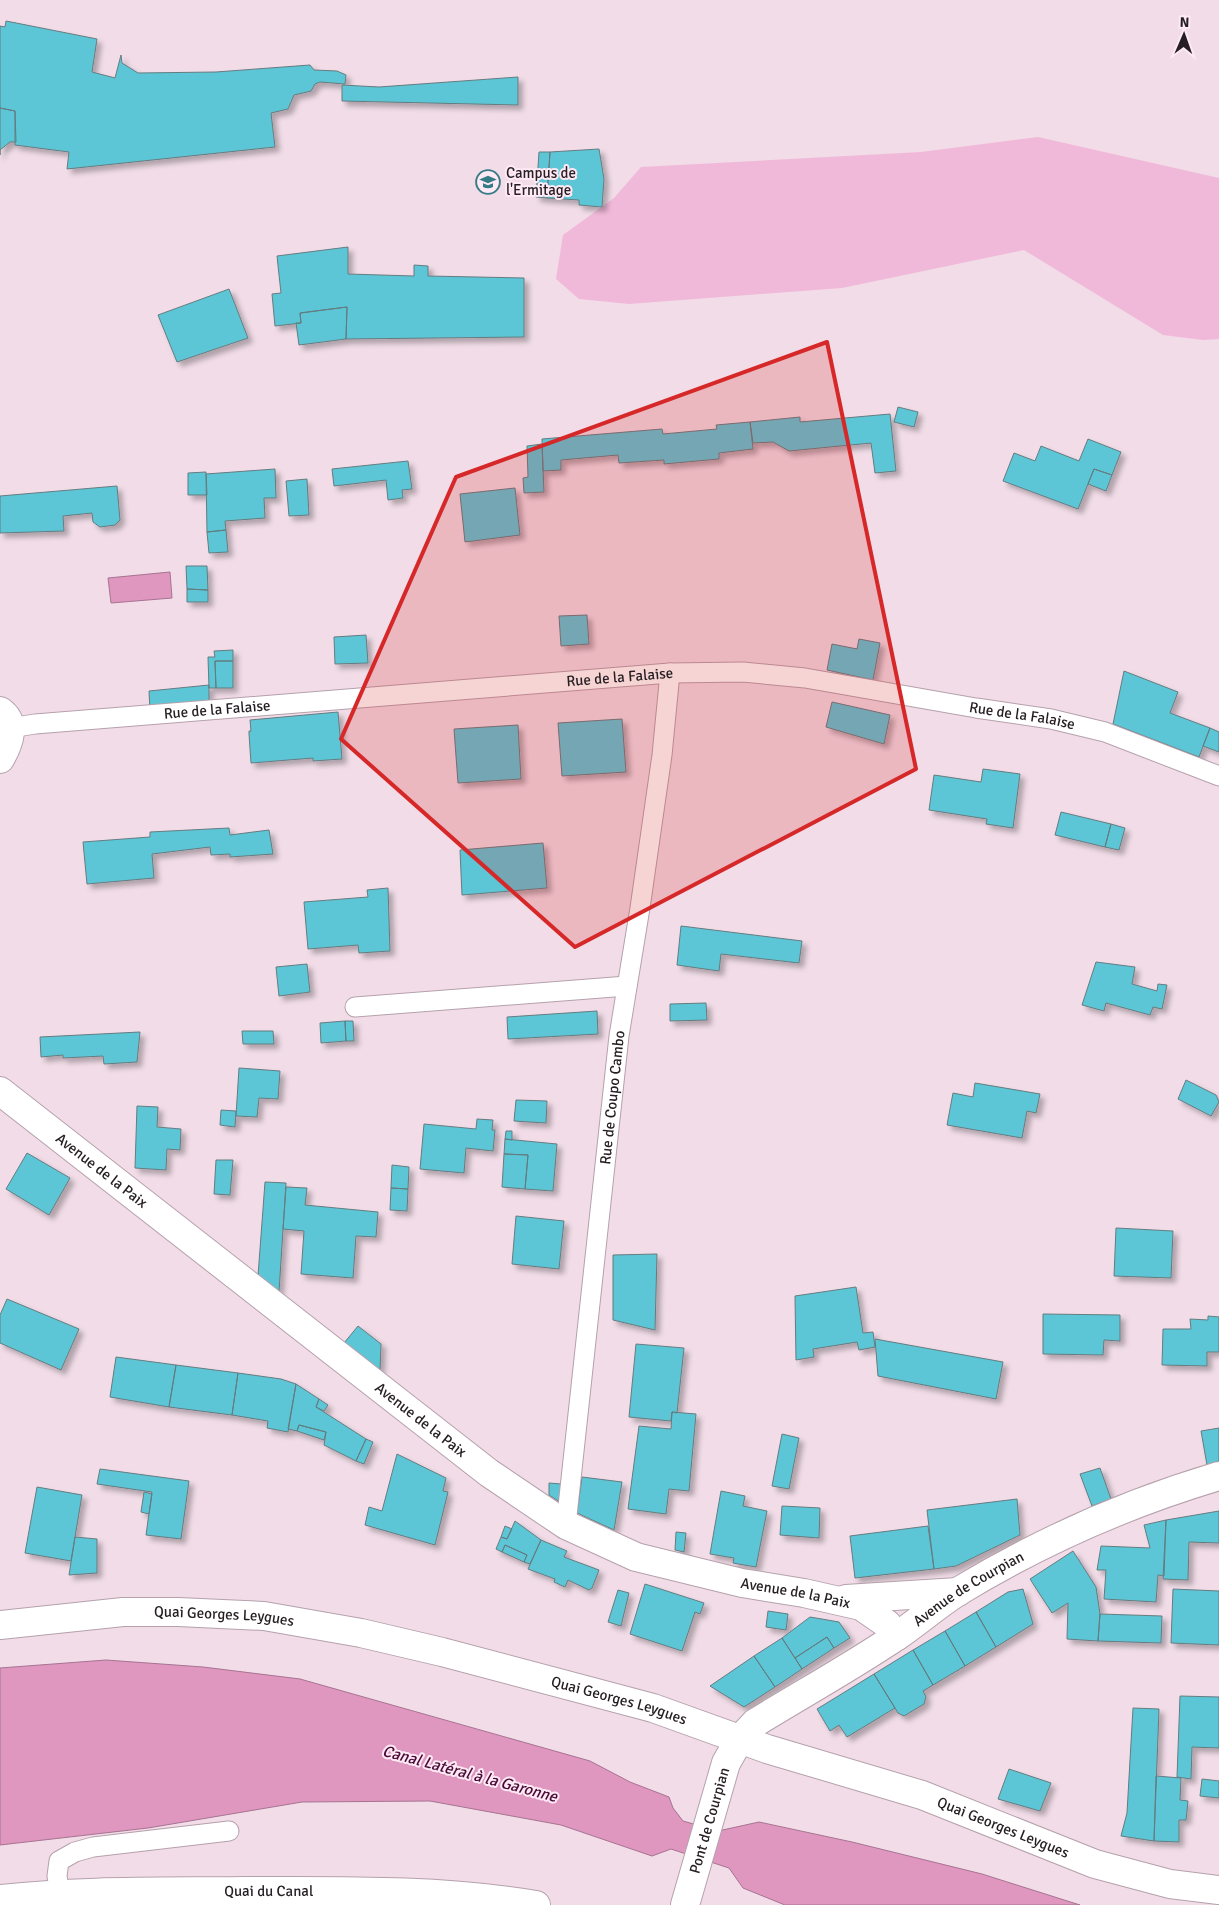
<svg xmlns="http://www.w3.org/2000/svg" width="1219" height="1905" font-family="Signika,sans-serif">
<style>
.green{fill:#f1b9d9}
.water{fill:#df97c0;stroke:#a77391}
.building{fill:#5bc6d6;stroke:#657c80;filter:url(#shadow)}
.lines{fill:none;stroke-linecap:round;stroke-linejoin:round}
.service-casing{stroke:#b5a1ac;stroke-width:21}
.minor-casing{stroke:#b5a1ac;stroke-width:30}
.tertiary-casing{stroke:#b5a1ac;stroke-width:30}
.service{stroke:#fff;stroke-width:19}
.minor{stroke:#fff;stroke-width:28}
.tertiary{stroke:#fff;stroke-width:28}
.marked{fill:#d62828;fill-opacity:0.2;stroke:#d62828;stroke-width:4;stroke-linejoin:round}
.labels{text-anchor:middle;stroke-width:4;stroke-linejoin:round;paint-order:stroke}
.poi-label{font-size:15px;fill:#251e22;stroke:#fee9f5;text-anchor:start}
.street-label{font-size:15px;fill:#251e22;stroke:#fee9f5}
.water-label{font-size:16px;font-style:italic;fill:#490a35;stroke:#fee9f5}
</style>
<defs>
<filter id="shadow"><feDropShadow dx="4.5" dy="4.5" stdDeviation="2.5" flood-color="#0004"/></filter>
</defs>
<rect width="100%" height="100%" fill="#f1dce7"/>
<path class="green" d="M1038 137 1219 178V339L1203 340 1163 335 1024 250 842 288 629 304 579 299 556 279 563 235 614 198 641 167 921 152Z"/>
<path class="water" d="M170 572 172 598 111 603 108 578Z
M106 1660 203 1667 300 1679 590 1761 630 1782 669 1797 673 1808 683 1821 718 1831 759 1822 852 1842 982 1874 1080 1905H785L743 1888 729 1868 671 1849 652 1856 561 1825 430 1801 302 1802 148 1828 0 1845V1668Z"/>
<path class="building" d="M6 21 97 39 92 72 115 78 121 55 122 63 138 73 216 72 310 65 314 70 337 71 346 75 345 84 320 82 315 84 311 91 294 95 288 109 271 113 275 147 67 169 69 152 15 145V111L0 108V26L5 27Z
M518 77V105L342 101V85L379 87Z
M0 108 15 111 16 142H10L0 150V155Z
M599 149 604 179 602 207 579 205V200L547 198 550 152Z
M539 152H550L547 198 536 197Z
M348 247V274L414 276V265L428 266V276L524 278V337L346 339 347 307 300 313 301 323 275 326 272 294 281 293 277 256Z
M229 289 248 338 177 362 158 315Z
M347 307 346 339 299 345 296 323H301L300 313Z
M898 407 918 412 914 427 894 422Z
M890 414 896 471 875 473 871 443 789 451 773 442 753 443 750 422 800 417V422Z
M750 422 753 449 719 453V459L664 464V460L619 463 618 455 561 460V470L543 471 542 439 662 429 663 434 717 429 716 425Z
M1088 439 1121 452 1112 475 1094 469 1078 509 1003 481 1014 453 1035 461 1041 446 1079 461Z
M542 444 544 492 524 493 523 478 528 477 527 446Z
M408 461 412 489 402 490 403 498 388 500 386 480 334 486 332 469Z
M275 469 276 498H264L265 518 225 521 226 530 207 532 206 474Z
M1094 469 1112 475 1106 491 1088 484Z
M206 472 207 495H188V473Z
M307 479 309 515 289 516 286 481Z
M117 486 120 520 115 525 100 527 93 522 92 513 63 516 64 531 0 533V496Z
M515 488 520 535 465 542 460 494Z
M226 530 228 552 209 553 207 532Z
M186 566H207L208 590 187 589Z
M187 589 208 590V602H187Z
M587 615 589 644 561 646 559 616Z
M366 635 368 663 335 664 334 637Z
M859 639 880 643 873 680 827 670 832 644 857 649Z
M233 650V661H215L216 688H209L208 657H215L214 651Z
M215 661H233V688H216Z
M1124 671 1178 692 1170 713 1210 728 1199 757 1113 724Z
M209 685V706L150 711 149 691Z
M832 702 890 715 884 744 826 727Z
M338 712 342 759 313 761V758L251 763 249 734V731H251L250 720Z
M622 719 626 772 562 776 558 723Z
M518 725 521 779 458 783 454 729Z
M1210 728 1219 732V752L1203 746Z
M983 769 1020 774 1013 828 986 824 987 819 929 810 934 775 981 782Z
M1061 812 1111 824 1105 847 1055 835Z
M1111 824 1125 828 1119 850 1105 847Z
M229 828 230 835 269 830 273 854 230 857V854L211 855 210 847 152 854 154 878 87 884 83 842 150 837V832Z
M543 843 547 888 462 895 460 850Z
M388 888 390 951 359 953 358 945 308 949 304 902 368 897 367 890Z
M681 926 802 941 799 963 721 954 719 971 677 965Z
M1096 962 1135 967 1132 984 1157 991 1158 984 1167 985 1162 1009 1153 1007 1150 1015 1106 1003 1104 1011 1082 1005Z
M307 964 310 992 279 996 276 967Z
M706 1003 707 1020 670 1021V1004Z
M597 1011 598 1034 508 1039 507 1017Z
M345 1021 346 1041 321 1043 320 1023Z
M345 1021H353L354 1041H346Z
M242 1031H273L274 1044H243Z
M140 1032 137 1062 104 1064 103 1056 63 1058V1055L41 1057 40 1037Z
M239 1068 280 1071 278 1099 259 1098 257 1117 236 1116Z
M1186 1080 1216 1095 1219 1102 1211 1116 1178 1099Z
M975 1083 1040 1094 1036 1113 1027 1111 1022 1138 947 1125 953 1093 973 1097Z
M516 1100 547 1101 546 1123 514 1121Z
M137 1106 158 1107 157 1127 181 1129 180 1150 167 1149 166 1170 135 1168Z
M221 1110 236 1111 235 1127 220 1125Z
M477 1119 493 1120 492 1130H495L493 1151 466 1148 464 1173 420 1169 424 1124 476 1129Z
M506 1131H512V1140L505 1139Z
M505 1139 557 1144 553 1191 525 1189 528 1155 504 1154Z
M27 1153 70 1178 49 1215 6 1189Z
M504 1154 528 1155 525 1189 502 1187Z
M216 1160H233L230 1195 214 1194Z
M392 1165 409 1167 408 1189 391 1188Z
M265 1182 286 1183 279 1292 258 1276Z
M286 1187 307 1188 305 1205 378 1212 376 1237 356 1236 353 1278 301 1274 304 1231 283 1229Z
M391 1188 408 1189 407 1211 390 1210Z
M516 1216 564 1221 559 1269 512 1264Z
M1116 1228 1173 1231 1171 1278 1114 1276Z
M657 1254 655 1330 613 1320V1255Z
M856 1287 863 1333 873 1332 875 1347 859 1350 857 1342 813 1349 814 1357 796 1360 795 1296Z
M7 1299 79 1329 61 1370 0 1343V1315Z
M1043 1314 1120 1315V1341L1104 1340 1103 1355 1043 1354Z
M1208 1316 1219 1317V1352H1207V1366L1162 1365 1163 1329H1191L1190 1319 1208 1320Z
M358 1326 381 1344 380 1371 344 1343Z
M875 1339 1003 1362 996 1399 878 1376Z
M636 1344 684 1348 677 1413 672 1412 671 1421 629 1417Z
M116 1357 176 1365 169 1407 110 1397Z
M176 1365 238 1373 232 1415 169 1407Z
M238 1373 281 1379 296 1384 288 1432 267 1428 268 1421 232 1415Z
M296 1384 319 1399 316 1407 366 1439 356 1461 324 1445 326 1432 299 1425 297 1431 288 1429Z
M319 1399 328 1405 324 1411 316 1407Z
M672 1412 696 1414 689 1491 669 1489 666 1514 628 1509 639 1426 671 1429Z
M299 1425 326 1432 324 1440 297 1431Z
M1219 1428V1461L1207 1465 1201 1431Z
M782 1434 799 1438 789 1489 772 1486Z
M366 1439 373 1442 364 1464 356 1461Z
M397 1454 446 1478 443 1491 448 1492 435 1545 365 1525 369 1507 382 1511Z
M1100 1468 1111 1499 1092 1506 1080 1474Z
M100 1469 189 1481 181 1539 146 1535 152 1492 97 1484Z
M582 1477 622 1482 614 1530 577 1513Z
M549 1483 561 1484 560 1502 549 1495Z
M37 1487 82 1495 71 1561 25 1553Z
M721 1491 745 1496 743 1506 767 1511 756 1567 733 1563 734 1558 710 1554Z
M144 1492 152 1494 149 1514 141 1512Z
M1017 1499 1020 1535 956 1566 934 1569 927 1510Z
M782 1506 820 1508 819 1538 780 1535Z
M1219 1511V1543L1189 1542 1188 1580 1163 1579 1166 1520Z
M1166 1520 1164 1576 1158 1575 1156 1602 1104 1599 1106 1570H1097L1101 1546 1150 1548 1144 1525Z
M515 1521 541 1540 530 1564 524 1562 527 1555 505 1545 502 1552 496 1549 501 1537 507 1539Z
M505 1526 512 1529 507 1539 501 1537Z
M928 1526 934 1569 855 1578 850 1536Z
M676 1532 686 1533 684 1552 675 1550Z
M75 1537 97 1539V1573L69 1575Z
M541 1540 567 1551 564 1557 599 1570 592 1588 589 1590 568 1580 565 1587 554 1582 555 1579 528 1569Z
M505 1545 527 1555 524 1562 502 1552Z
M1073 1551 1096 1587 1100 1614 1098 1641 1067 1639 1068 1603 1052 1613 1030 1579Z
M645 1584 704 1603 700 1614 695 1612 682 1651 630 1634Z
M1023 1589 1033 1624 996 1647 976 1612 1008 1592Z
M1173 1589 1219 1591V1645L1171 1643Z
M618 1590 629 1593 621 1626 608 1622Z
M768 1611 788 1614 786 1630 766 1627Z
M976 1612 996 1647 965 1666 945 1631Z
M1100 1614 1162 1616 1161 1643 1098 1641Z
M810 1617 839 1622 850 1638 834 1648 827 1637 795 1658 782 1638Z
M945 1631 965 1666 933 1685 913 1650Z
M827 1637 834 1648 802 1669 795 1658Z
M782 1638 802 1669 775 1687 754 1656Z
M913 1650 933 1685 923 1691 926 1697 924 1704 904 1716 898 1713 874 1674Z
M754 1656 775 1687 744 1707 710 1686Z
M874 1674 895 1708 847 1737 839 1725 830 1731 817 1709Z
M1180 1696 1219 1697V1748L1192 1747 1191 1779 1177 1777Z
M1133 1708 1159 1709 1154 1841 1121 1836 1127 1813Z
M1009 1769 1051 1783 1040 1811 998 1799Z
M1156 1776 1181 1778 1180 1800 1188 1801 1186 1820H1179V1842L1154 1841Z
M1202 1779 1219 1781V1798L1200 1796Z"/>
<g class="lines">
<g class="service-casing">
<g id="service">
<path id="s1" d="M10 728 35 724 670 673 743 672 805 678 976 708 1051 719 1105 732 1219 776"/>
<path d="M355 1007 627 986"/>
<path id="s2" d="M566 1525 619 1036 640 908 662 755 670 673"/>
<path d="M60 1894 57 1876 59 1861 75 1852 93 1847 229 1831"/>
</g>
</g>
<g class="minor-casing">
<g id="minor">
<path d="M0 711C17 723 9 744 0 759"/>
<path id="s3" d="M0 1091 489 1473 566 1525 636 1557 742 1583 804 1593 861 1606 887 1624 897 1636"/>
<path d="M846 1599 958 1592"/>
<path id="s4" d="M0 1625 123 1612H178L264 1616 361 1633 442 1652 653 1708 767 1749 922 1795 1095 1864 1170 1884 1219 1890"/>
<path id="s5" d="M685 1905 726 1763 739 1740 755 1723C802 1694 851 1667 897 1636 918 1622 938 1604 959 1591 1040 1542 1128 1503 1219 1476"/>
</g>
</g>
<g class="tertiary-casing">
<g id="tertiary">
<path id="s6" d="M0 1899C81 1890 164 1892 245 1891 342 1891 440 1889 536 1905"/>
</g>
</g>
<use href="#service" class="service"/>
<use href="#minor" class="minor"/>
<use href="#tertiary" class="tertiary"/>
</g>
<path class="marked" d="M827 342 916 769 575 947 341 739 456 477Z"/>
<defs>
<g id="university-ring" transform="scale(1.25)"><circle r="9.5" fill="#fee9f5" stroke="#347b86" stroke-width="1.5"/><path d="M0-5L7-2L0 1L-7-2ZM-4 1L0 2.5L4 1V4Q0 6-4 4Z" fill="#347b86"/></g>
</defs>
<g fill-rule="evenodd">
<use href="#university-ring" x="488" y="182"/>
</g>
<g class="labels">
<g class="poi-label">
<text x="506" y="178">Campus de<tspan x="506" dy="17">l'Ermitage</tspan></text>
</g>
<g class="street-label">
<text dy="5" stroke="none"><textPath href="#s1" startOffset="612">Rue de la Falaise</textPath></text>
<text dy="5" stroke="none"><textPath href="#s1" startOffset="208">Rue de la Falaise</textPath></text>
<text dy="5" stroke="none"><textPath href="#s1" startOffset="1018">Rue de la Falaise</textPath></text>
<text dy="5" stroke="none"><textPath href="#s2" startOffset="430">Rue de Coupo Cambo</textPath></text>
<text dy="5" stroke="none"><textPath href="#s3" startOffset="129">Avenue de la Paix</textPath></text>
<text dy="5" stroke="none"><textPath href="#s3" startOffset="534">Avenue de la Paix</textPath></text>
<text dy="5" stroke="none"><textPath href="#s5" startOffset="450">Avenue de Courpian</textPath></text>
<text dy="5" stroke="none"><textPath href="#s3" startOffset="954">Avenue de la Paix</textPath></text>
<text dy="5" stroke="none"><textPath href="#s4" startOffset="225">Quai Georges Leygues</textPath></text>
<text dy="5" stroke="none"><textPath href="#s4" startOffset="630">Quai Georges Leygues</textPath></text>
<text dy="5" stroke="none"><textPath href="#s5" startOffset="88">Pont de Courpian</textPath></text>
<text dy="5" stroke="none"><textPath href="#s4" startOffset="1035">Quai Georges Leygues</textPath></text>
<text dy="5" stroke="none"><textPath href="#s6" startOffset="269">Quai du Canal</textPath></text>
</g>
<g class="water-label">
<text transform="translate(470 1773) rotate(15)" y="6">Canal Latéral à la Garonne</text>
</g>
</g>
<g transform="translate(1184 35) rotate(2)" stroke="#fee9f5" stroke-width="4" paint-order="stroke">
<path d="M0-4L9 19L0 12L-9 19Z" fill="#251e22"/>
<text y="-8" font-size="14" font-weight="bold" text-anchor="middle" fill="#251e22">N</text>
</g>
</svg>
